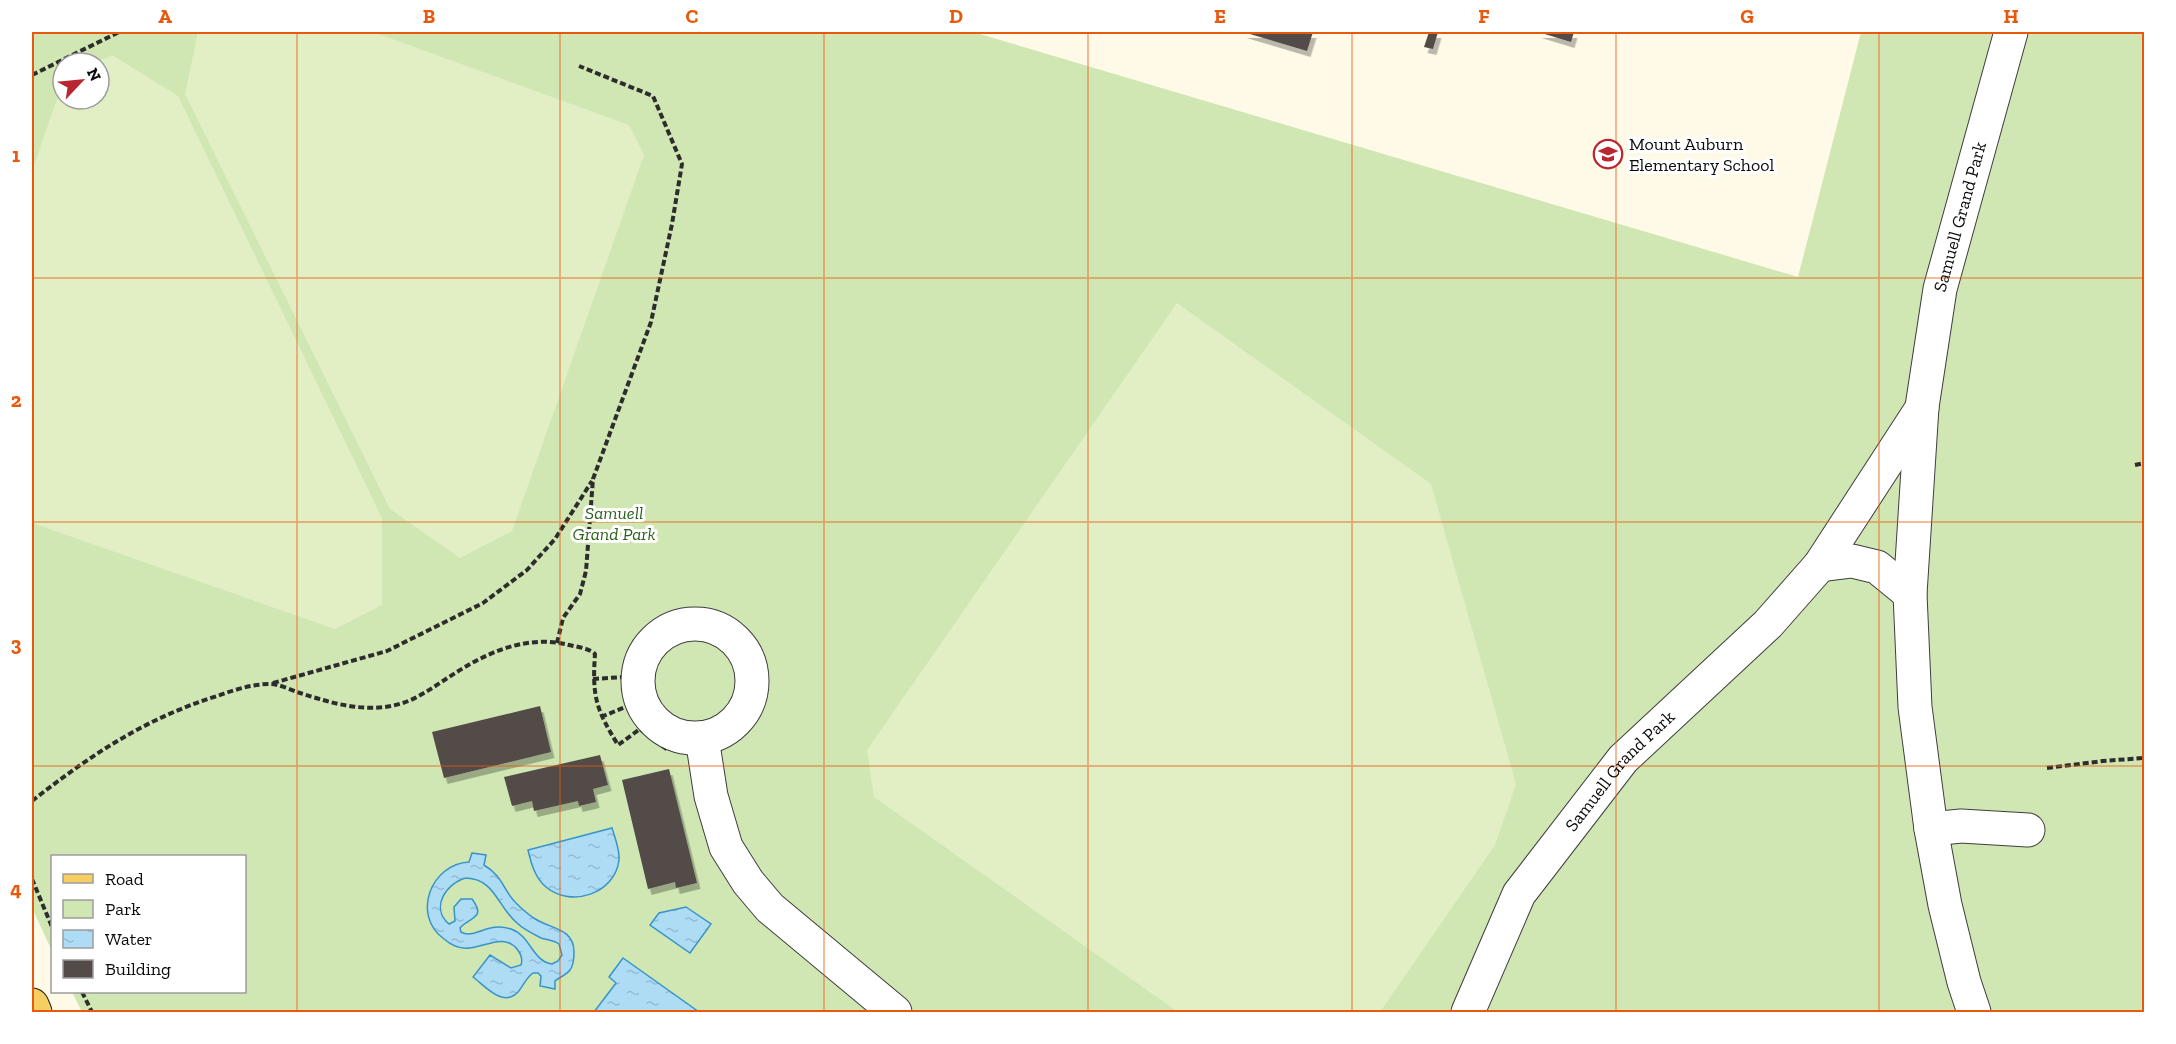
<svg xmlns="http://www.w3.org/2000/svg" width="2176" height="1044" font-family="'Zilla Slab',serif">
<style>
.park{fill:#d0e7b4;fill-rule:evenodd}
.pitch{fill:#e2efc5}
.water{fill:url(#water-ripples);stroke:#3793ca;stroke-width:1.5;fill-rule:evenodd}
.building{fill:#534b47;filter:url(#shadow)}
.lines{fill:none;stroke-linecap:round;stroke-linejoin:round}
.minor-casing{stroke:#3e3e3e;stroke-width:35}
.major-casing{stroke:#1c1c1c;stroke-width:35}
.path{stroke:#2d2d2d;stroke-width:4;stroke-dasharray:6 3;stroke-linecap:butt}
.minor{stroke:#fff;stroke-width:33}
.major{stroke:#f6ce61;stroke-width:33}
.grid{fill:none;stroke:#e8590c;stroke-width:1.5;stroke-opacity:0.55}
.labels{text-anchor:middle;stroke-width:6;stroke-linejoin:round;paint-order:stroke}
.poi-label{font-size:18px;fill:#0b0b0b;stroke:#fff;text-anchor:start}
.street-label{font-size:18px;fill:#0b0b0b;stroke:#fff}
.park-label{font-size:18px;font-style:italic;fill:#2d601d;stroke:#fff}
.neatline{fill:none;stroke:#e8590c;stroke-width:2}
.grid-label{font-size:20px;text-anchor:middle;font-weight:bold;fill:#e8590c}
</style>
<defs>
<pattern id="water-ripples" width="26" height="14" patternUnits="userSpaceOnUse" patternTransform="scale(1.5)"><rect width="26" height="14" fill="#aedcf5"/><path d="M2 4q2-2 4 0t4 0M15 11q2-2 4 0t4 0" fill="none" stroke="#94bbd1"/></pattern>
<filter id="shadow"><feDropShadow dx="3.5" dy="6" stdDeviation="0" flood-color="#0004"/></filter>
</defs>
<rect width="100%" height="100%" fill="#fffae8"/>
<path class="park" d="M32 32H973L1798 277 1861 32H2144V1012H82L72 992H244V856H52V951L32 908ZM63 63H99V99H63Z"/>
<path class="pitch" d="M198 32H373L629 125 644 155 512 531 460 558 390 509 185 94Z
M112 55 178 96 382 518V605L335 629 32 523V171L63 82V99H99V63H95Z
M1177 303 1431 484 1516 784 1495 845 1380 1012H1178L874 797 867 750Z"/>
<path class="water" d="M612 828C615 838 620 850 619 860 615 894 571 908 546 887 535 878 531 863 528 850Z
M472 853 486 855 484 865C504 877 503 891 517 904 523 910 531 917 539 921 554 929 574 930 574 952 574 958 574 965 570 970 566 975 560 977 555 981V989L540 986 541 976 538 973H533C526 978 523 986 518 992 503 1008 485 986 473 977L490 955 511 968 521 965C523 959 521 954 517 949 504 933 485 947 469 948 460 949 451 945 444 939 411 915 431 864 469 862ZM466 878C495 879 497 906 517 923 523 929 533 934 541 938 547 940 553 940 559 944L562 955 558 961 552 964C532 961 531 936 511 929 488 921 474 940 461 932L460 928C469 917 487 919 472 899H461L454 907 455 921 449 924C430 908 446 883 466 878Z
M686 907 711 924 690 953 650 925 659 913Z
M623 958 699 1012H594L616 983 609 977Z"/>
<path class="building" d="M1243 32H1313L1307 51Z
M1429 32H1438L1433 49 1424 47Z
M1538 32H1574L1571 42Z
M540 706 551 752 444 778 432 732Z
M600 755 608 785 593 789 596 802 579 806 578 801 534 811 532 801 512 806 504 777Z
M669 769 697 883 676 888 675 882 648 889 622 780Z"/>
<g class="lines">
<g class="minor-casing">
<g id="minor">
<path d="M1820 565 1852 561 1877 567 1910 594"/>
<circle cx="695" cy="681" r="57"/>
<path d="M702 738 711 796 726 847 748 882 770 908 895 1012"/>
<path d="M1931 829 1961 826 2028 830"/>
<path id="s1" d="M1468 1012 1519 894 1623 759 1768 624 1820 565 1922 408"/>
<path id="s2" d="M1974 1012 1964 982 1945 905 1931 829 1915 707 1910 594 1922 407 1940 289 2011 32"/>
</g>
</g>
<g class="major-casing">
<path id="major" d="M32 1005 35 1012"/>
</g>
<path class="path" d="M32 75 119 32
M2135 465 2144 463
M557 643 563 618 580 594 586 571 593 479 651 322 672 224 682 164 653 96 579 66
M593 679 638 676
M273 683 387 651 483 603 527 570 555 539 592 481
M601 717 642 700
M2047 768 2103 761 2144 758
M32 801C91 755 144 719 217 696 234 690 252 684 270 684 279 684 291 690 300 693 334 704 368 714 403 703 418 698 432 688 446 679 482 655 521 635 565 644 575 647 587 647 595 654 592 697 596 709 618 745L640 729 669 751
M32 879 52 927
M82 992 92 1012"/>
<use href="#minor" class="minor"/>
<use href="#major" class="major"/>
</g>
<path class="grid" d="M297 32V1012M560 32V1012M824 32V1012M1088 32V1012M1352 32V1012M1616 32V1012M1879 32V1012M32 278H2144M32 522H2144M32 766H2144"/>
<defs>
<g id="school-ring" transform="scale(1.5)"><circle r="9.5" fill="#fff" stroke="#b72631" stroke-width="1.5"/><path d="M0-5L7-2L0 1L-7-2ZM-4 1L0 2.5L4 1V4Q0 6-4 4Z" fill="#b72631"/></g>
</defs>
<g fill-rule="evenodd">
<use href="#school-ring" x="1608" y="154"/>
</g>
<g class="labels">
<g class="poi-label">
<text x="1629" y="150">Mount Auburn<tspan x="1629" dy="21">Elementary School</tspan></text>
</g>
<g class="street-label">
<text dy="6" stroke="none"><textPath href="#s2" startOffset="806">Samuell Grand Park</textPath></text>
<text dy="6" stroke="none"><textPath href="#s1" startOffset="288">Samuell Grand Park</textPath></text>
</g>
<g class="park-label">
<text x="614" y="519">Samuell<tspan x="614" dy="21">Grand Park</tspan></text>
</g>
</g>
<rect width="2176" height="1044" fill="none" stroke="#ffffff" stroke-width="66"/>
<rect x="51" y="855" width="195" height="138" fill="#ffffff" stroke="#9d9d9d" stroke-width="1.5"/>
<rect x="63" y="874" width="30" height="9" fill="#f6ce61" stroke="#9d9d9d" stroke-width="1.5"/>
<text x="105" y="885" font-size="18" fill="#0b0b0b">Road</text>
<rect x="63" y="900" width="30" height="18" fill="#d0e7b4" stroke="#9d9d9d" stroke-width="1.5"/>
<text x="105" y="915" font-size="18" fill="#0b0b0b">Park</text>
<rect x="63" y="930" width="30" height="18" fill="url(#water-ripples)" stroke="#9d9d9d" stroke-width="1.5"/>
<text x="105" y="945" font-size="18" fill="#0b0b0b">Water</text>
<rect x="63" y="960" width="30" height="18" fill="#534b47" stroke="#9d9d9d" stroke-width="1.5"/>
<text x="105" y="975" font-size="18" fill="#0b0b0b">Building</text>
<g transform="translate(81 81) rotate(64)"><circle r="28" fill="#ffffff" stroke="#9d9d9d" stroke-width="1.5"/>
<path d="M0-4.5L10 22L0 15L-10 22Z" fill="#b72631"/>
<text y="-9" font-size="16" font-weight="bold" text-anchor="middle" fill="#0b0b0b">N</text>
</g>
<rect x="33" y="33" width="2110" height="978" class="neatline"/>
<g class="grid-label">
<text x="165" y="23">A</text>
<text x="429" y="23">B</text>
<text x="692" y="23">C</text>
<text x="956" y="23">D</text>
<text x="1220" y="23">E</text>
<text x="1484" y="23">F</text>
<text x="1747" y="23">G</text>
<text x="2011" y="23">H</text>
<text x="16" y="162">1</text>
<text x="16" y="407">2</text>
<text x="16" y="651">3</text>
<text x="16" y="896">4</text>
</g>
</svg>
